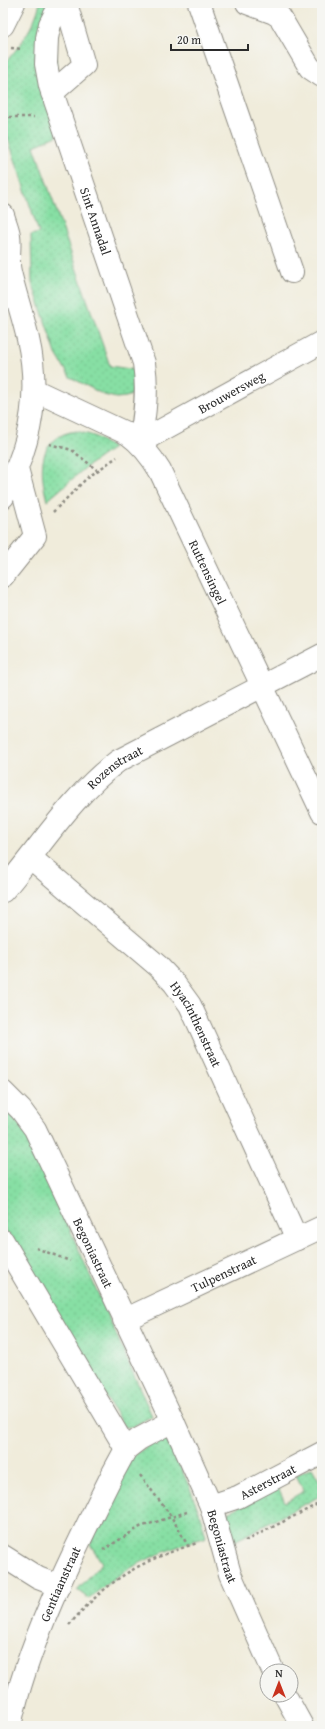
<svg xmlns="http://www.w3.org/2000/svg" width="325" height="1729" font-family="'Gentium Book Plus',serif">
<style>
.grass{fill:url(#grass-dots);stroke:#598568}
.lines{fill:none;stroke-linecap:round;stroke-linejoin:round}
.minor-casing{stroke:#8e8c83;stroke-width:24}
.major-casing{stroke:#8e8c83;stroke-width:24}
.path{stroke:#8e8c83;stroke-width:2.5;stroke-dasharray:3 3;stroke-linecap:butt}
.minor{stroke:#fff;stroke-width:22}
.major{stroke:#fff;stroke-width:22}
.labels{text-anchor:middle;stroke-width:3.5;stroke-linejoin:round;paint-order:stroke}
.street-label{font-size:13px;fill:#2b2b2b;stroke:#f6f6f2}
</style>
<defs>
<pattern id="grass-dots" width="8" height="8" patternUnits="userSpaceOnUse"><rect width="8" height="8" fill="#87dfa4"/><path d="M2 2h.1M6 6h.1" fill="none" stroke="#75c08d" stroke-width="1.8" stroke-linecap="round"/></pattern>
</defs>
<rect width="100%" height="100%" fill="#f6f6f2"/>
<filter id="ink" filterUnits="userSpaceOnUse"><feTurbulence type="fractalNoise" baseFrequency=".025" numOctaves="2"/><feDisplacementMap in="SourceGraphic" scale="8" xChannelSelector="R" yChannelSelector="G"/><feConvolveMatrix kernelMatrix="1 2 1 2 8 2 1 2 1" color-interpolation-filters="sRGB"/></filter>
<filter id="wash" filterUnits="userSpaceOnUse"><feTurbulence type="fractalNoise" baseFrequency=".012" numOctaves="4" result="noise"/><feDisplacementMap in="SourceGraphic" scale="16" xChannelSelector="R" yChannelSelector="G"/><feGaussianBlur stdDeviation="0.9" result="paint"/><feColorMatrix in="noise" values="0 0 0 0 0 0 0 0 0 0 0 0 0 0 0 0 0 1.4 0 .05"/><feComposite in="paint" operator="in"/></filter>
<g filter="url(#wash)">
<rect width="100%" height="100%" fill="#f0ecdb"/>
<path class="grass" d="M40 3H55L57 136 34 146 110 366 137 370 138 383 134 394 126 397 116 398 104 395 70 377 56 354 32 282 31 235 39 233 3 123V65C20 46 34 27 40 3Z
M77 431 94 436 113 448 85 468 47 501C39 469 37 436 77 431Z
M3 1104 25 1133 38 1157 152 1416 132 1427H124L3 1226Z
M164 1435C182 1468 197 1500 206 1537 160 1552 125 1566 89 1599L77 1590 102 1563 90 1544 113 1498 125 1468 134 1455Z
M312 1468 320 1482H322V1495L233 1542 227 1520 229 1512 277 1485 285 1502 304 1491 296 1475Z"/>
</g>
<g filter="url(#ink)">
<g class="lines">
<g class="minor-casing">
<g id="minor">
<path id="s1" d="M61 3 50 24 47 38 46 64 50 86 144 363C148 390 145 415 140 442"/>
<path d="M199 3 292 272"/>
<path d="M247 3 274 13 280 17 310 68 322 76"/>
<path d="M52 93 84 65 66 3"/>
<path d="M3 215C5 222 8 229 9 235 11 247 7 260 10 272 15 294 23 316 28 339 41 395 30 448 3 497"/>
<path id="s2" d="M34 390 128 434C142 444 151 456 160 471L322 812"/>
<path id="s3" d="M140 442 322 342"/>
<path d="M3 576 35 536 17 469"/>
<path id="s4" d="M31 858 158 966 174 983 190 1005 297 1239"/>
<path id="s5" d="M3 891C39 849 74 793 118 761L322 655"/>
<path id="s6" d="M3 1092 21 1110 35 1129 173 1421 211 1506 230 1574 273 1671"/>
<path d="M3 1241 126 1449"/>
<path id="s7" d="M124 1320 322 1227"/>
<path id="s8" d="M211 1506 238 1497 322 1453"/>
<path d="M3 1556 38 1578 59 1586"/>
<path d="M285 1695 302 1726"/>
<path id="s9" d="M10 1726C27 1643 75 1549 113 1473L126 1449 139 1439 173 1421"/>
</g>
</g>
<g class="major-casing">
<path id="major" d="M3 25 14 3"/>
</g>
<path class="path" d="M11 48 22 49
M3 117H34
M3 138 6 147
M49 444 72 450 98 471
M53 512 87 478 117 457
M36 1248 70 1261
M140 1475 171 1516 188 1546
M245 1541 322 1502
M103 1550 140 1527 187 1512
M69 1625C110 1578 138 1562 197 1543"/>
<use href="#minor" class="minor"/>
<use href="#major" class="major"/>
</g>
</g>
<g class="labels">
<g class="street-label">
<text dy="5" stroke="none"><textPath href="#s1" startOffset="229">Sint Annadal</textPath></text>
<text dy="5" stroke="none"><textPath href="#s3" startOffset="104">Brouwersweg</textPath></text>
<text dy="5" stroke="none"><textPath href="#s2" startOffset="265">Ruttensingel</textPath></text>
<text dy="5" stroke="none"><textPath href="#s5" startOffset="168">Rozenstraat</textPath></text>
<text dy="5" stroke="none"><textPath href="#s4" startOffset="237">Hyacinthenstraat</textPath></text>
<text dy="5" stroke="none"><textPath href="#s6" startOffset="186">Begoniastraat</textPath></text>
<text dy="5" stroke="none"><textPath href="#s7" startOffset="110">Tulpenstraat</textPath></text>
<text dy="5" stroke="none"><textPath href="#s8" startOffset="62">Asterstraat</textPath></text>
<text dy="5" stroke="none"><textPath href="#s6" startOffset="507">Begoniastraat</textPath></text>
<text dy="5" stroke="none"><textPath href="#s9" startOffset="151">Gentiaanstraat</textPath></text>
</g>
</g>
<rect width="325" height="1729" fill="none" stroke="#f6f6f2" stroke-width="16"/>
<g transform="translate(279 1683)"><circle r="19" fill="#f6f6f2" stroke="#a5a5a2"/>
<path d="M0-3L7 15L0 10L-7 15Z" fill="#c8321e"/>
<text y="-6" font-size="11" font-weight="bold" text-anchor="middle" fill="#2b2b2b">N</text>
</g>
<path d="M171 44v6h77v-6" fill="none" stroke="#2b2b2b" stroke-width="2"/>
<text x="177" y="44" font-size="12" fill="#2b2b2b" stroke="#f6f6f2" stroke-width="3" paint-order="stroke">20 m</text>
</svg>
